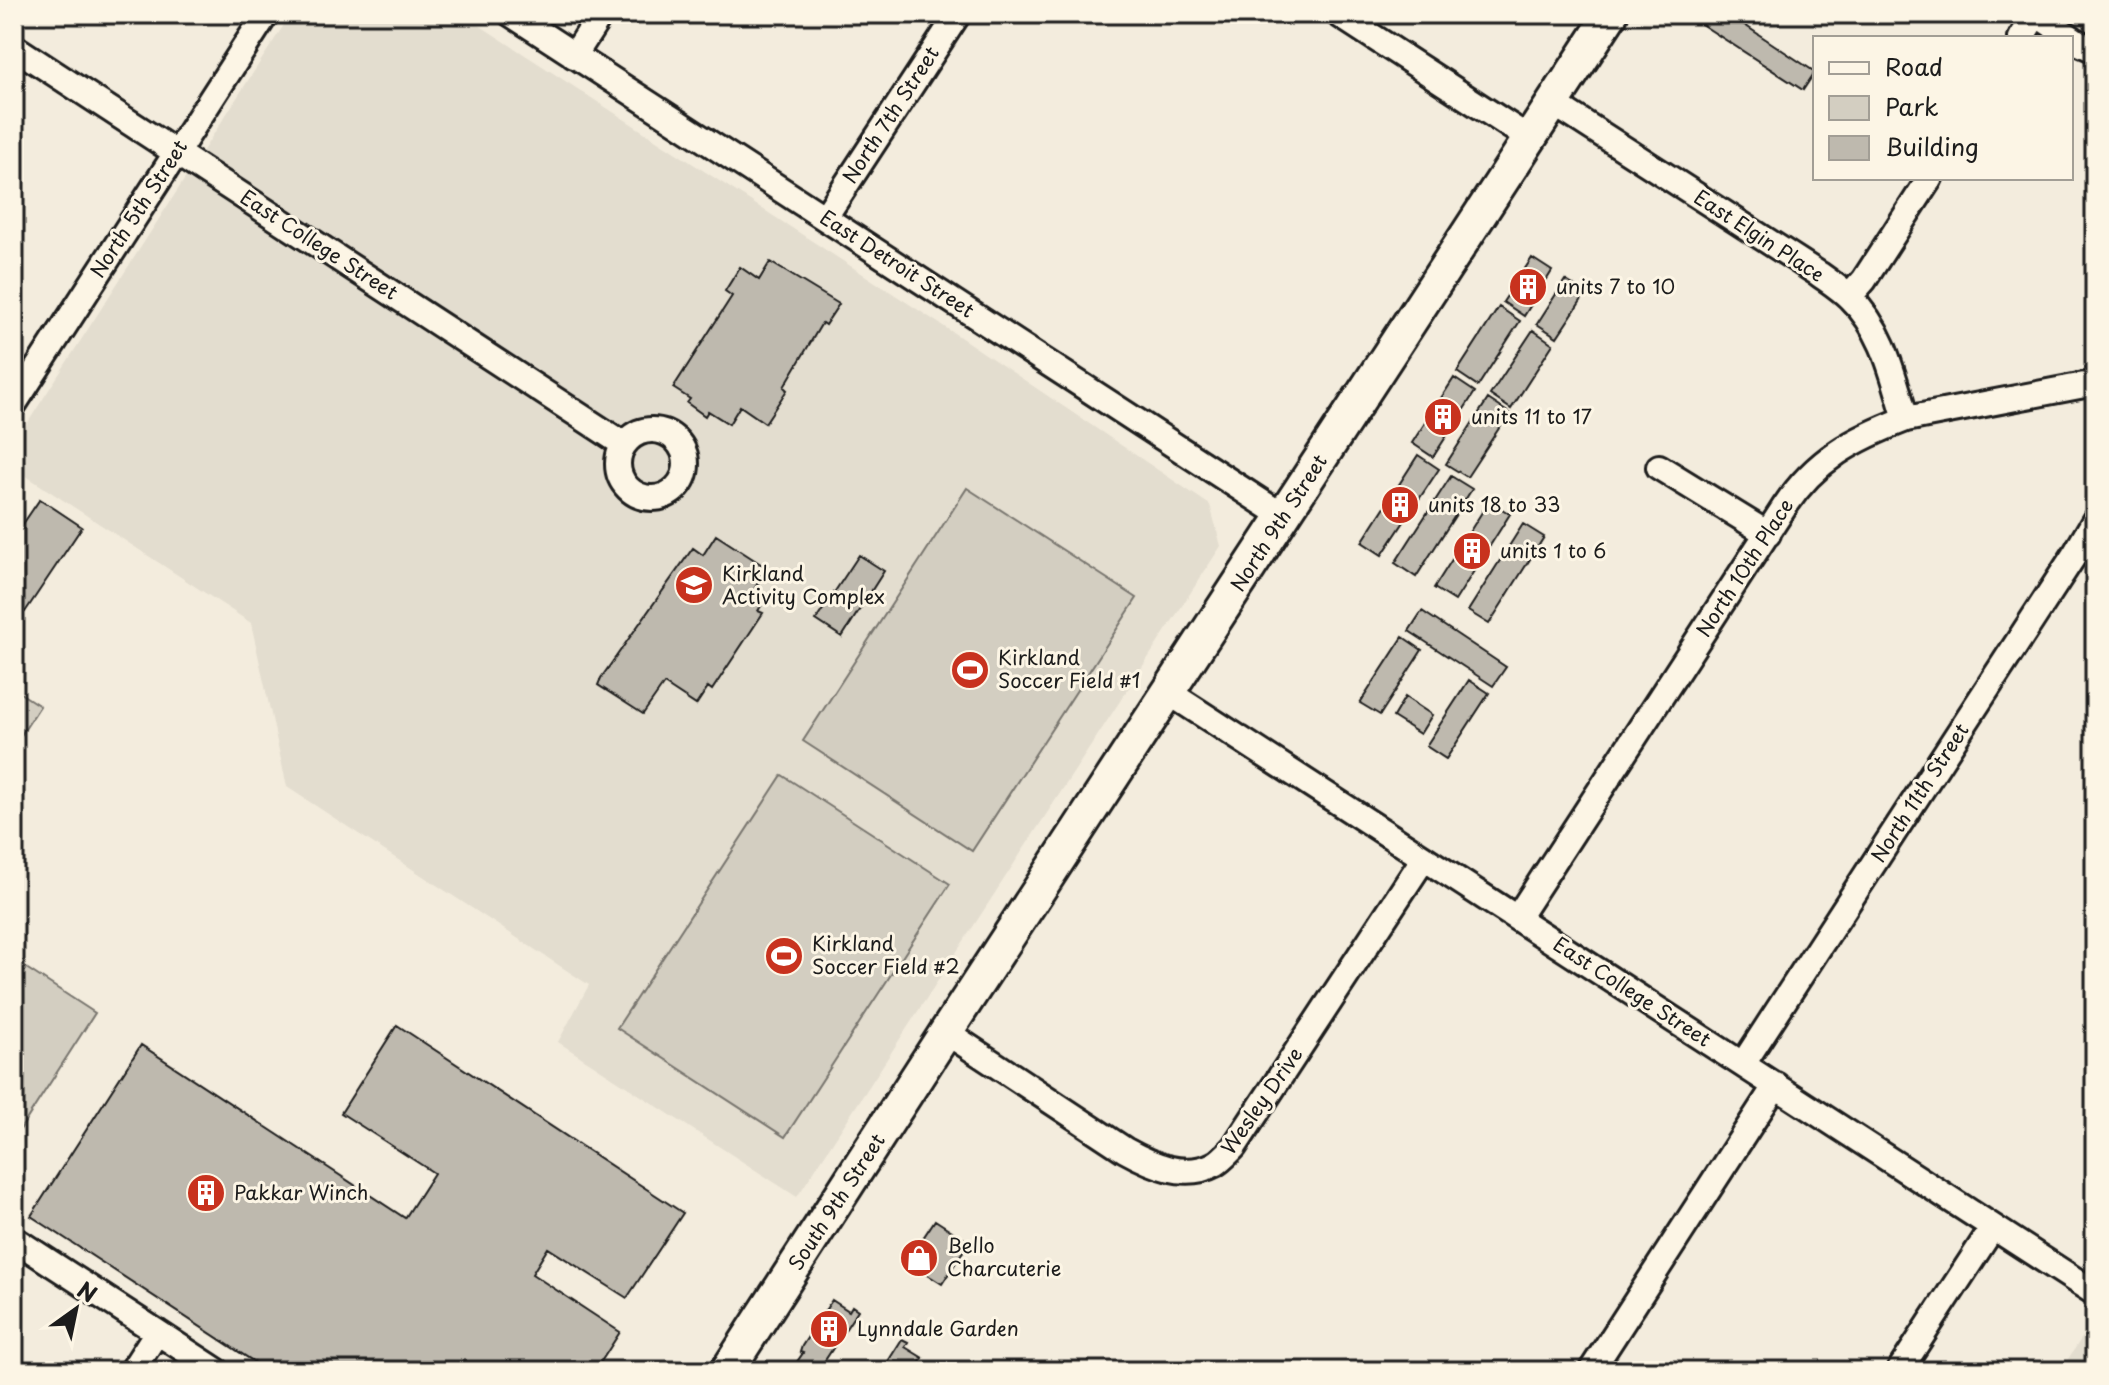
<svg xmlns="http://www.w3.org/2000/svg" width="2109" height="1385" font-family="'Playpen Sans',sans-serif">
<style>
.built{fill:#e3ddcf}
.green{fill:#d3cec1;stroke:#78756e;stroke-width:2}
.building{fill:#beb9ae;stroke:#1c1c1c;stroke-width:2}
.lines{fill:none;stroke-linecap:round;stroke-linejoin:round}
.minor-casing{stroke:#1c1c1c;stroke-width:30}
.major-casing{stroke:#1c1c1c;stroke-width:38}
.minor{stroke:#fcf5e5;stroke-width:24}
.major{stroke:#fcf5e5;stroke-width:32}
.labels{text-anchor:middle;stroke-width:6;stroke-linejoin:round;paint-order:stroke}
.street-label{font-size:20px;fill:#1c1c1c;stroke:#fcf5e5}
.poi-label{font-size:20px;fill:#1c1c1c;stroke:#fcf5e5;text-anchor:start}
</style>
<rect width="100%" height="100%" fill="#f3ecdd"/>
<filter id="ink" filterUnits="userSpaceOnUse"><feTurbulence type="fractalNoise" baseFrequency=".0125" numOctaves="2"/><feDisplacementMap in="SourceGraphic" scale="16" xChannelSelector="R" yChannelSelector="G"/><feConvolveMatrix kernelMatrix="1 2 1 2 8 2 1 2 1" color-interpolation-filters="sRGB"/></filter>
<g filter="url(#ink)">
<path class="built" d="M291 14H462L960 337 1210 505 1221 546 797 1197 558 1042 589 985 287 787 251 623 14 468V444Z
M2095 1318V1371H2060Z"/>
<path class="green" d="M967 488 1137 598 972 851 803 741Z
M14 689 40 706 14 746Z
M782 775 950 884 785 1137 617 1028Z
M14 960 95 1013 14 1139Z"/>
<path class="building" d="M1708 14H1728L1815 72 1803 90 1701 24Z
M1532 258 1552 271 1524 316 1503 302Z
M770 262 839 304 825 325 822 323 784 387 787 390 765 423 740 406 729 424 708 411 705 416 687 403 690 399 673 388 732 296 725 291 740 267 759 280Z
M1565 280 1586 293 1557 337 1537 324Z
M1499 307 1520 321 1478 386 1457 372Z
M1533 330 1553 344 1511 409 1490 395Z
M1454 378 1475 392 1433 457 1412 443Z
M1488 399 1509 413 1467 477 1446 464Z
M1418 455 1439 469 1382 555 1362 542Z
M1451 476 1472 489 1416 577 1395 563Z
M40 499 82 527 25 612 14 605V537Z
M1489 501 1510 514 1455 601 1434 588Z
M1523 524 1544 537 1489 624 1468 611Z
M716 535 767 568 755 588 767 596 758 611 763 613 712 690 708 687 696 705 664 684 643 714 598 685 601 678 693 548 703 555Z
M859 555 884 571 842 637 816 620Z
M1422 611 1506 667 1493 686 1409 631Z
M1403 637 1422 650 1380 715 1360 703Z
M1469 680 1489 693 1446 759 1426 746Z
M1405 697 1432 715 1420 734 1393 717Z
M397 1025 683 1213 627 1298 548 1248 532 1274 620 1332 595 1371H268L31 1216 141 1045 405 1218 434 1173 341 1113Z
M935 1220 969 1242 942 1284 907 1262Z
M832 1300 849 1311 852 1306 858 1310 824 1362 838 1371H794L792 1369 803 1353 800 1352 802 1346Z
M902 1339 908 1342 905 1347 923 1358 914 1371H882Z"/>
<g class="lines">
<g class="minor-casing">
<path id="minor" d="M511 14 1283 516
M1338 14 1530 139
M2036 14 2079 43 2095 50
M2021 38 2036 14
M14 47 623 444
M574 56 601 14
M1553 103 1819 274C1830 282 1841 289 1850 298 1884 330 1893 376 1906 419
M825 217 958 14
M1849 297 1864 280 1930 178
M14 404 266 14
M618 464a34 34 0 1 1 68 0a34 34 0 1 1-68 0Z
M1659 467 1768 534
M1168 692 2095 1293
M1517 918 1785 506C1816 459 1854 439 1906 419L2095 383
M946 1032 1125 1150C1152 1165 1185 1180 1215 1164 1222 1160 1228 1153 1234 1147L1424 858
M1743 1064 2075 554 2095 520
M14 1239 217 1371
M132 1371 157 1332
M1591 1371 1776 1085
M1899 1371 1993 1227"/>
</g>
<g class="major-casing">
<path id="major" d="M727 1371 946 1032 1611 14"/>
</g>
<use href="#minor" class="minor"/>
<use href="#major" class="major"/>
</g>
</g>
<defs>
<g id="building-disc" transform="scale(2)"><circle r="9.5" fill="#c8321e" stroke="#fcf5e5"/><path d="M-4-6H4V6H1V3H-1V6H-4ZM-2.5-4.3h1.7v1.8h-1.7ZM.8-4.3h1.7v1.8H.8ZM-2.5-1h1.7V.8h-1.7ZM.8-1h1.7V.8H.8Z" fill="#fff"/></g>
<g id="school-disc" transform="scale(2)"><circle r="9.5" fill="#c8321e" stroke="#fcf5e5"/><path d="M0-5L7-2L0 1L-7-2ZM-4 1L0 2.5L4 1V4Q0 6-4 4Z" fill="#fff"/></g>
<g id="stadium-disc" transform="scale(2)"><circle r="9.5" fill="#c8321e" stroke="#fcf5e5"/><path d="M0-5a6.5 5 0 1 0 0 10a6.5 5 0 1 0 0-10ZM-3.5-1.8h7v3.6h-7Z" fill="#fff"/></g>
<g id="shop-disc" transform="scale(2)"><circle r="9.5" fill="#c8321e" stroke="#fcf5e5"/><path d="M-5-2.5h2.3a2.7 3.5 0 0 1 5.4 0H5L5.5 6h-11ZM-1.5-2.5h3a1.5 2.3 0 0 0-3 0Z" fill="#fff"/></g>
</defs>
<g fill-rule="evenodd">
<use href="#building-disc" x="1528" y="287"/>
<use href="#building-disc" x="1443" y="417"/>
<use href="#building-disc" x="1400" y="505"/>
<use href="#building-disc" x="1472" y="551"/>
<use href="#school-disc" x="694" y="585"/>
<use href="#stadium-disc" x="970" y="670"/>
<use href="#stadium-disc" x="784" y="956"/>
<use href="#building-disc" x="206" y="1193"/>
<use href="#shop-disc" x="919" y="1258"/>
<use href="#building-disc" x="829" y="1329"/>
</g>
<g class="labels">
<g class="street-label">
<text transform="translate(891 115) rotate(-57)" y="7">North 7th Street</text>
<text transform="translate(139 209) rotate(-57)" y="7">North 5th Street</text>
<text transform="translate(1759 236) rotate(33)" y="7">East Elgin Place</text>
<text transform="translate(319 245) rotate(33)" y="7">East College Street</text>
<text transform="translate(897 264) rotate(33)" y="7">East Detroit Street</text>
<text transform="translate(1279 523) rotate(-57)" y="7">North 9th Street</text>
<text transform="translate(1745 568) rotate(-57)" y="7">North 10th Place</text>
<text transform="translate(1920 793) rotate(-57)" y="7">North 11th Street</text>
<text transform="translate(1632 992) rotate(33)" y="7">East College Street</text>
<text transform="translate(1262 1101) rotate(-55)" y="7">Wesley Drive</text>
<text transform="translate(837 1202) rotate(-57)" y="7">South 9th Street</text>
</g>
<g class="poi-label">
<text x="1556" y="294">units 7 to 10</text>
<text x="1471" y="424">units 11 to 17</text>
<text x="1428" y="512">units 18 to 33</text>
<text x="1500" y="558">units 1 to 6</text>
<text x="722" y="581">Kirkland<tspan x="722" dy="23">Activity Complex</tspan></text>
<text x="998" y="665">Kirkland<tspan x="998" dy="23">Soccer Field #1</tspan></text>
<text x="812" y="951">Kirkland<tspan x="812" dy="23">Soccer Field #2</tspan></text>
<text x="234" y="1200">Pakkar Winch</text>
<text x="947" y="1253">Bello<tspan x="947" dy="23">Charcuterie</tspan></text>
<text x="857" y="1336">Lynndale Garden</text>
</g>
</g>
<rect width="2109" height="1385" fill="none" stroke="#fcf5e5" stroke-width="48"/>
<rect x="24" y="24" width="2061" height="1337" fill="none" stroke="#1c1c1c" stroke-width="3" filter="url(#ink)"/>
<rect x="1813" y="36" width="260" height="144" fill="#fcf5e5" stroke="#a29e95" stroke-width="2"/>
<rect x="1829" y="62" width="40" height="12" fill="#fcf5e5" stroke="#a29e95" stroke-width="2"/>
<text x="1885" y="76" font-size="24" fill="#1c1c1c">Road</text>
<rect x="1829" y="96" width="40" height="24" fill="#d3cec1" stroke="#a29e95" stroke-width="2"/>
<text x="1885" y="116" font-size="24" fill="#1c1c1c">Park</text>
<rect x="1829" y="136" width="40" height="24" fill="#beb9ae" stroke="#a29e95" stroke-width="2"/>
<text x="1885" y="156" font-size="24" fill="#1c1c1c">Building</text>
<g transform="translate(76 1309) rotate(33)" stroke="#fcf5e5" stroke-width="6" paint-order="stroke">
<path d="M0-6L14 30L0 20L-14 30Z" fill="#1c1c1c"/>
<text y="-12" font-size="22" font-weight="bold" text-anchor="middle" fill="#1c1c1c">N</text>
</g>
</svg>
